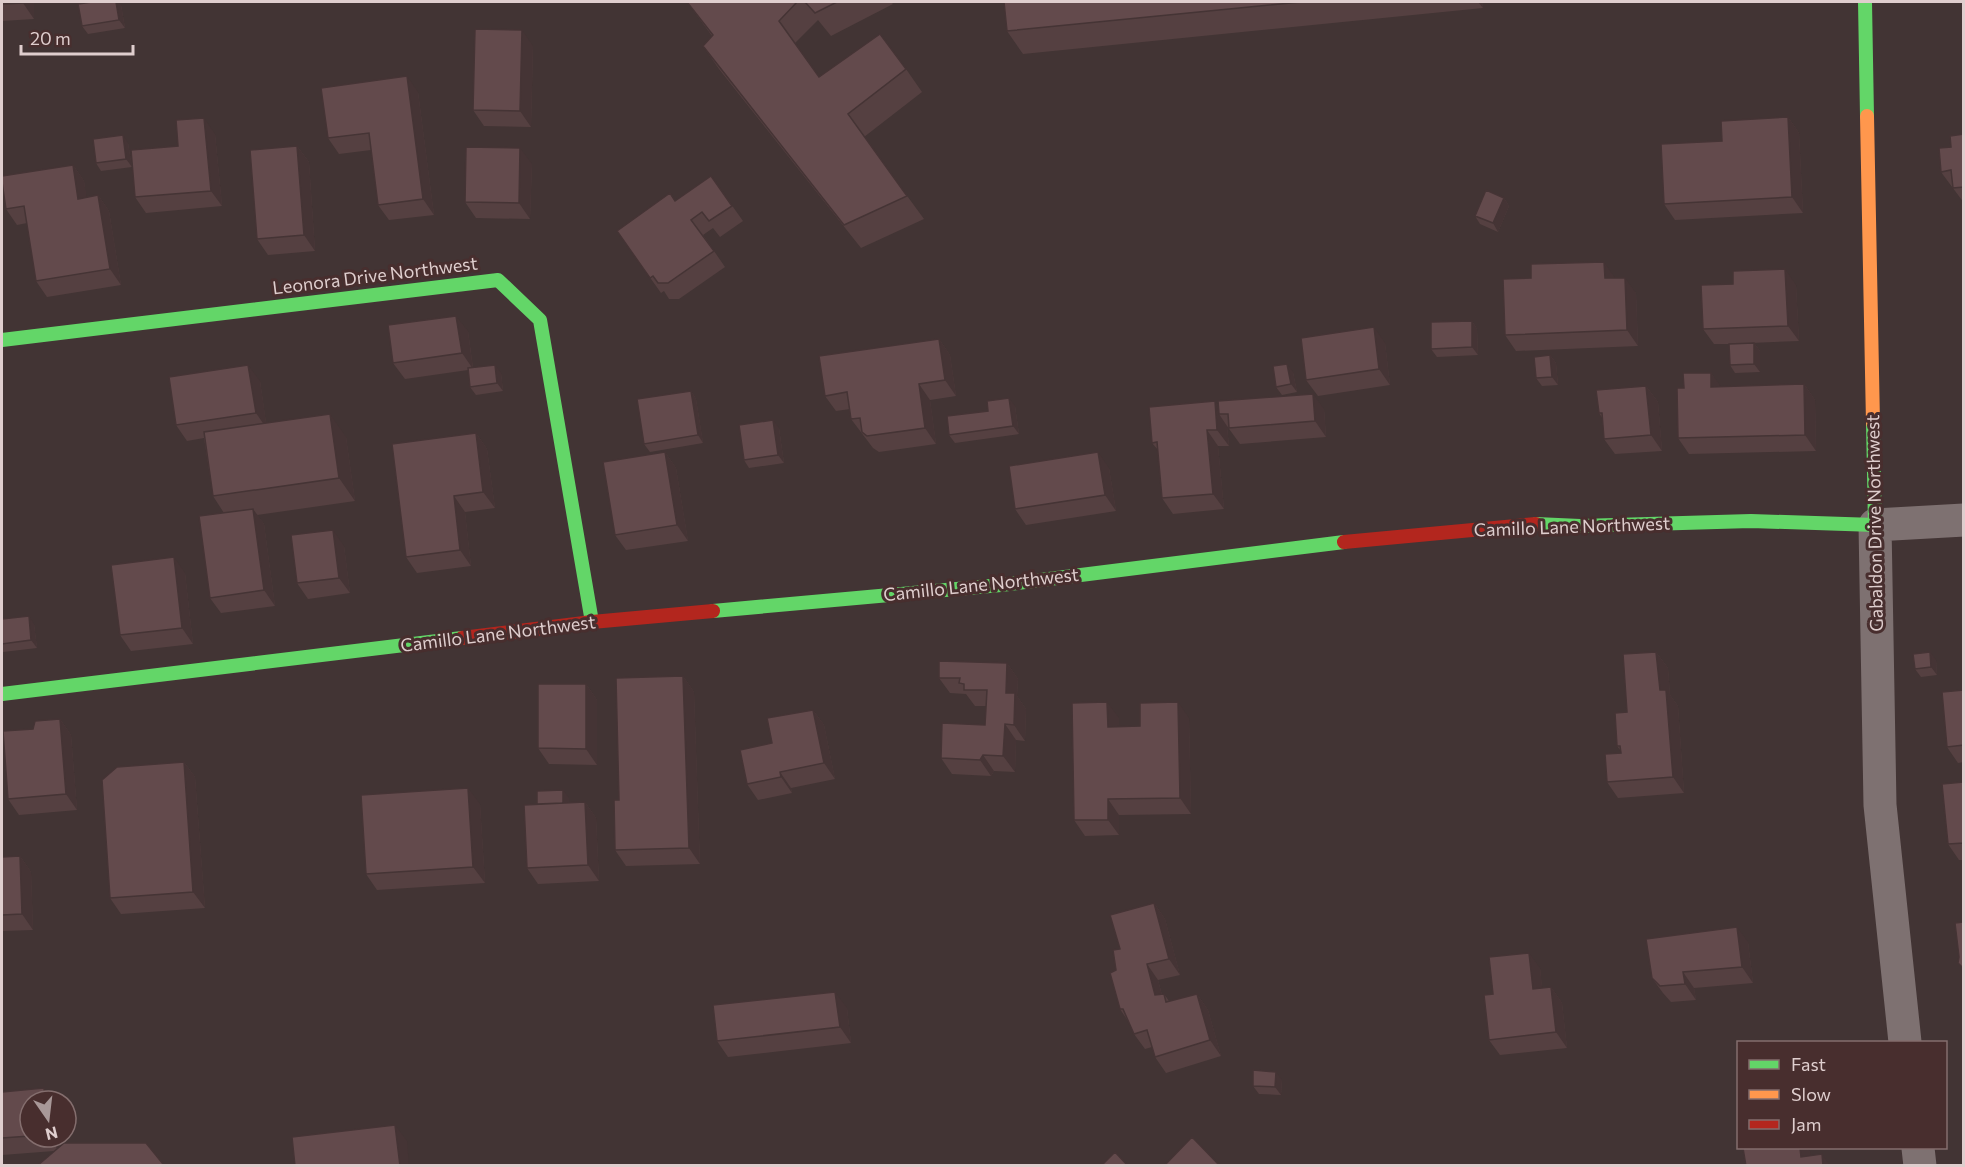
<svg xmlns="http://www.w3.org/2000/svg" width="1965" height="1167" font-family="Commissioner,sans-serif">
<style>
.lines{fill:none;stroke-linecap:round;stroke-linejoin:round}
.street{stroke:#7e7171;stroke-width:33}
.fast{stroke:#63d668;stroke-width:14}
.slow{stroke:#ff974d;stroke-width:14}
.jam{stroke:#b3261e;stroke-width:14}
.wall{fill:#554041}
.shaded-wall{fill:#453435}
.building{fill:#634a4c;stroke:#453435;stroke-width:1.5}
.labels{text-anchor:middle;stroke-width:6;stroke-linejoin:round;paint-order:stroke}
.street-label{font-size:18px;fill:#dfcece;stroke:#482e2e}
</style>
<rect width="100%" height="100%" fill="#423434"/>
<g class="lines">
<path class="street" d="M1905 1042 1880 805 1875 525 1964 520
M1918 1148 1920 1166"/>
<path class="fast" d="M1865 2 1867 116
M2 340 498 280 540 320 592 622
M1536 524 1580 526 1751 521 1875 525 1873 423
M713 611 1001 585 1344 542
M2 694 462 638"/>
<path class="slow" d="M1867 116 1873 423"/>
<path class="jam" d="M1344 542 1536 524
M462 638 592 622 713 611"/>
</g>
<path class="wall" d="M2 2H49L34 3V19L2 21Z
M687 2H891L893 4 831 36 818 20 795 43 819 77 906 69 922 92 864 137 924 219 861 248 719 69 703 46 712 36Z
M1004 2H1482L1483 8 1023 54 1007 31Z
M121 5 125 28 88 34 82 26Z
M533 46 531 127 484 126 473 110Z
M418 92 434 215 389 220 378 205 371 150 339 154 328 138Z
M1788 117 1799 133 1803 213 1675 220 1664 204 1722 141Z
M215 134 222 206 146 213 135 197 178 146Z
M1964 134V203L1941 172 1951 147Z
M128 143 132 167 101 171 96 163Z
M297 146 309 162 315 251 268 255 257 239Z
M532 164 530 219 476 218 465 202Z
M73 165 84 181 86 197 98 195 109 211 121 285 47 297 36 281 27 223 17 225 6 209Z
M711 176 743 221 720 237 713 228 703 235 725 267 679 299H669L664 291 661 293 617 231 676 201Z
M1504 198 1509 206 1498 232 1480 224 1475 216Z
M1615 278 1636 293 1638 346 1516 351 1505 335Z
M1733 284 1796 285 1799 341 1750 343H1754L1760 351V372L1735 373 1730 365 1729 344H1714L1703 329Z
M1472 321 1477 329 1478 355 1437 357 1431 349Z
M468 331 473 368 501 373 503 391 476 395 470 387 468 370 405 379 393 363Z
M939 339 950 355 956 396 930 400 936 444 879 452 873 448 851 419 850 409 836 411 825 396Z
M1385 343 1390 385 1318 396 1306 380Z
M1550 355 1556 363 1558 385 1542 386 1536 378Z
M1293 372 1297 392 1282 395 1276 387Z
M1711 373 1720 387 1804 384 1815 400 1816 451 1689 454 1678 438 1684 388Z
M260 381 266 423 346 437 355 501 257 515 264 524 275 606 221 613 210 598 224 513 213 496 204 438 187 441 176 425Z
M1646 386 1658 402 1662 451 1615 454 1604 439 1603 419 1599 413Z
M691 391 696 399 703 443 650 452 644 444Z
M1218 405 1324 409 1326 437 1240 444 1227 426 1229 446H1218L1224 509 1173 514 1162 498 1158 450 1152 443Z
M1015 406 1019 434 955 443 949 435 988 411Z
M779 428 784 463 749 468 744 460Z
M476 433 487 449 495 508 465 512 471 566 417 573 406 557Z
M665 452 676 468 688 541 626 550 615 535Z
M1109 468 1116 511 1026 525 1015 509Z
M344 546 350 593 308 599 297 583Z
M185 573 193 644 131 651 120 635Z
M2 619 34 624 37 648 3 652 2 650Z
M1656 652 1668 668 1670 695 1678 706 1684 793 1618 798 1607 782 1621 753V751L1617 746 1627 712Z
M1936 660 1937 675 1921 677 1915 669Z
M1007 663 1018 679 1017 696 1026 709 1025 741 1016 740 1015 772 994 771 991 776 952 774 941 758 985 725 986 706H975L966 694 950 693 939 678Z
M683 676 694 692 700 864 626 866 615 850Z
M586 684 597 700V765L549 764 538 748Z
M1964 690V762L1958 763 1947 747Z
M813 710 824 725 835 779 791 788 792 793 758 800 747 784 772 743Z
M1119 718V727L1140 726 1189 718 1191 814 1119 815V835L1085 836 1074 820Z
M60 719 71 735 77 810 19 815 8 799 33 729Z
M184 762 195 777 205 908 121 914 110 898Z
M1964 782V860H1959L1948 844Z
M569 798V803L585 802 596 818 599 881 538 884 527 868 537 804Z
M480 804 485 883 377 890 366 874Z
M20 856 31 872 33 930 2 931V857Z
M1154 903 1165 919 1180 975 1158 980 1162 995 1164 994 1169 1001 1197 994 1208 1010 1221 1056 1166 1073 1155 1057 1152 1047 1145 1049 1134 1034 1128 1021 1120 1009 1116 970 1120 949Z
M1748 942 1753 983 1694 988 1696 1000 1671 1002 1663 993 1652 978Z
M1540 968 1542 988 1551 987 1562 1003 1567 1048 1500 1055 1489 1040 1493 994Z
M847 1008 851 1043 728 1057 717 1041Z
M1282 1080 1281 1095 1259 1094 1253 1086Z
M44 1088 52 1101H30V1137H57L58 1148 146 1143 164 1166H37L54 1151 2 1155V1092Z"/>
<path class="shaded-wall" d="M23 2H33L34 3V19L23 3Z
M116 2H118L121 5 125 28 119 20Z
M1478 2H1482L1483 8Z
M522 30 533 46 531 127 520 111Z
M407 76 418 92 434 215 423 199Z
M1788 117 1799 133 1803 213 1792 197Z
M204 118 215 134 222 206 211 191Z
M123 135 128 143 132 167 126 159Z
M297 146 309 162 315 251 304 235Z
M520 148 532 164 530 219 519 203Z
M73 165 84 181 89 214 78 199Z
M98 195 109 211 121 285 110 269Z
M1504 198 1509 206 1498 232 1493 223Z
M1604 262 1615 278H1605Z
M1785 269 1796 285 1799 341 1788 326Z
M1625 278 1636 293 1638 346 1627 330Z
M456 316 468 331 473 369 462 353Z
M1472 321 1477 329 1478 355 1472 347Z
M1374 327 1385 343 1390 385 1379 369Z
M939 339 950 355 956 396 945 380Z
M1754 343 1760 351V372L1754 364Z
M1550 355 1556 363 1558 385 1552 377Z
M1287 364 1293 372 1297 392 1291 384Z
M248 365 260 381 267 429 256 413Z
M495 365 501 373 503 391 497 383Z
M1711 373 1722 388 1711 387Z
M919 384 930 400 936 444 925 428Z
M1804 384 1815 400 1816 451 1805 435Z
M1646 386 1658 402 1662 451 1651 435Z
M691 391 696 399 703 443 698 435Z
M1313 394 1324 409 1326 437 1315 421Z
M1009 398 1015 406 1019 434 1013 426Z
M1215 401 1225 414H1219L1227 426 1229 446 1217 430Z
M330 414 346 437 355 501 339 478Z
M773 420 779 428 784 463 778 455Z
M1207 430 1218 446 1224 509 1213 494Z
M476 433 487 449 495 508 483 492Z
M665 452 676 468 688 541 677 525Z
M1098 452 1109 468 1116 511 1105 495Z
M454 496 465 512 471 566 460 550Z
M253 509 264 524 275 606 264 590Z
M333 530 344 546 350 593 339 578Z
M174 557 185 573 193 644 182 628Z
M29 616 34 624 37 648 31 640Z
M1656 652 1668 668 1670 695 1678 706 1684 793 1673 777 1660 690Z
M1930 652 1936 660 1937 675 1931 667Z
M1007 663 1018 679 1017 696 1026 709 1025 741 1014 725 1006 693Z
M683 676 694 692 700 864 689 848Z
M586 684 597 700V765L586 749Z
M1107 702 1119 718V743L1108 727Z
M1178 702 1189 718 1191 814 1180 798Z
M813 710 824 725 835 779 824 763Z
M60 719 71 735 77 810 66 794Z
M1005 724 1016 740 1015 772 1003 756Z
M983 755 994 771 991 776 980 760Z
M184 762 195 777 205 908 193 892Z
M780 772 791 788 792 793 781 777Z
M468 788 480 804 485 883 473 867Z
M563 790 569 798V815L563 807Z
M1108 799 1119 815V835L1108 820Z
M585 802 596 818 599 881 588 865Z
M20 856 31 872 33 930 22 914Z
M1154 903 1165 919 1180 975 1169 959Z
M1737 927 1748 942 1753 983 1742 967Z
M1529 953 1540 968 1544 1005 1533 989Z
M1147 964 1158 980 1166 1011 1155 995Z
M1683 972 1694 988 1696 1000 1685 984Z
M1551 987 1562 1003 1567 1048 1556 1032Z
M835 992 847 1008 851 1043 840 1027Z
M1197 994 1208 1010 1221 1056 1210 1040Z
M1276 1072 1282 1080 1281 1095 1275 1087Z
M44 1088 52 1101H45Z
M395 1125 407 1141 409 1166H400Z
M49 1137H57L58 1150Z
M1800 1148H1807L1810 1151 1812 1166 1801 1157Z
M1822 1154 1830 1166H1823Z"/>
<path class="building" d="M2 2H23V3L2 4Z
M92 2H116L119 20 82 26 78 4Z
M687 2H797L779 21 819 77 880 34 906 69 848 114 907 196 844 225 703 46 713 35Z
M805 2H837L815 13Z
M1004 2H1301L1007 31Z
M475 29 522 30 520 111 473 110Z
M407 76 423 199 378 205 369 133 328 138 321 88Z
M1788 117 1792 197 1664 204 1661 144 1722 141 1721 121Z
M204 118 211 191 135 197 131 150 178 146 176 120Z
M1964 134V187L1953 188 1951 170 1941 172 1939 148 1951 147 1950 136Z
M123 135 126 159 96 163 93 139Z
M297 146 304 235 257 239 250 150Z
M466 147 520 148 519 203 465 202Z
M73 165 78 199 98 195 110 269 36 281 24 206 6 209 2 182V176Z
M711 176 732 206 709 221 702 212 691 220 714 251 668 283H658L653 276 650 278 617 231 670 193 675 201Z
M1486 190 1504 198 1493 223 1475 216Z
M1604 262 1605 278H1625L1627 330 1505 335 1503 279 1531 278V264Z
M1785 269 1788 326 1703 329 1701 285 1733 284V271Z
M456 316 462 353 393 363 388 325Z
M1472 321V347L1431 349V322Z
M1374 327 1379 369 1306 380 1301 338Z
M939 339 945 380 919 384 925 428 867 436 862 432 860 418 851 419 847 392 825 396 819 356Z
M1754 343V364L1730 365 1729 344Z
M1550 355 1552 377 1536 378 1534 357Z
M1287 364 1291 384 1276 387 1273 366Z
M248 365 256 413 176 425 169 377Z
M495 365 497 383 470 387 468 368Z
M1683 373H1711V387L1804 384 1805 435 1678 438 1677 388H1684Z
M1646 386 1651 435 1604 439 1602 413H1599L1596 390Z
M691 391 698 435 644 444 637 399Z
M1313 394 1315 421 1229 428 1228 414H1219L1218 401Z
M1009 398 1013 426 949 435 947 416 988 411 987 401Z
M1215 401 1217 430H1207L1213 494 1162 498 1157 442 1152 443 1149 407Z
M330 414 339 478 213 496 204 432Z
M773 420 778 455 744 460 739 425Z
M476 433 483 492 454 496 460 550 406 557 392 444Z
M665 452 677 525 615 535 603 462Z
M1098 452 1105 495 1015 509 1009 466Z
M253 509 264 590 210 598 199 516Z
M333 530 339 578 297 583 291 535Z
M174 557 182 628 120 635 111 565Z
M29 616 31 640 2 644V619Z
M1656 652 1660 690H1666L1673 777 1607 782 1605 754 1621 753 1620 746H1617L1615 713 1627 712 1623 654Z
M1930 652 1931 667 1915 669 1913 654Z
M939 661 1007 663 1006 693H1015L1014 725 1005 724 1003 756 983 755 980 760 941 758 942 723 985 725 987 690H964V684L959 683 960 678H939Z
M683 676 689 848 615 850 614 800H619L616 678Z
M538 684H586V749L538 748Z
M1964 690V745L1947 747 1942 692Z
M1107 702 1108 727 1140 726V703L1178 702 1180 798 1108 799V820H1074L1072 703Z
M813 710 824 763 780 772 781 777 747 784 740 750 772 743 767 718Z
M60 719 66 794 8 799 3 731 33 729 35 721Z
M184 762 193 892 110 898 102 780 117 767Z
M1964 782V843L1948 844 1942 784Z
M468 788 473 867 366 874 361 795Z
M563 790V803L537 804V791Z
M585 802 588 865 527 868 524 805Z
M20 856 22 914 2 915V857Z
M1154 903 1169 959 1147 964 1155 995 1164 994 1166 1002 1197 994 1210 1040 1155 1057 1147 1030 1134 1034 1123 1009H1120L1110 973 1116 970 1113 950 1120 949 1110 915Z
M1964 922V969L1958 963 1959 957 1955 923Z
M1737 927 1742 967 1683 972 1685 984 1660 986 1652 978 1646 939Z
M1529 953 1533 989 1551 987 1556 1032 1489 1040 1484 995 1493 994 1489 957Z
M835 992 840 1027 717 1041 713 1005Z
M1253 1070 1276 1072 1275 1087 1253 1086Z
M44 1088 45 1101H30V1136L2 1138V1092Z
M395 1125 400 1166H295L292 1137Z
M1192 1137 1220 1166H1164Z
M64 1143H146L163 1164V1166H37Z
M1743 1148H1800L1801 1157 1822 1154 1823 1166H1746Z
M1115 1152 1128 1166H1101Z"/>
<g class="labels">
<g class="street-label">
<text transform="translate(375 276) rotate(-7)" y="6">Leonora Drive Northwest</text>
<text transform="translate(1875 523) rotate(-91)" y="6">Gabaldon Drive Northwest</text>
<text transform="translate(1572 527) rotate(-2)" y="6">Camillo Lane Northwest</text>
<text transform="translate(981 585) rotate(-6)" y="6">Camillo Lane Northwest</text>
<text transform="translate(498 634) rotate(-7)" y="6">Camillo Lane Northwest</text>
</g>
</g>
<rect width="1965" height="1167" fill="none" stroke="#dfcece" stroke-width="6"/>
<rect x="1737" y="1041" width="210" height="108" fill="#482e2e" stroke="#846e6e" stroke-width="1.5"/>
<rect x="1749" y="1060" width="30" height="9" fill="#63d668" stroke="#846e6e" stroke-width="1.5"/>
<text x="1791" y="1071" font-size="18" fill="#dfcece">Fast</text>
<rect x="1749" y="1090" width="30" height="9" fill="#ff974d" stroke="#846e6e" stroke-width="1.5"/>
<text x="1791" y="1101" font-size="18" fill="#dfcece">Slow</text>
<rect x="1749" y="1120" width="30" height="9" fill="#b3261e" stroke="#846e6e" stroke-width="1.5"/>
<text x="1791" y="1131" font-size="18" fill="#dfcece">Jam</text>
<g transform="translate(48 1119) rotate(166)"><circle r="28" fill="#482e2e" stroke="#846e6e" stroke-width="1.5"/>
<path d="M0-4.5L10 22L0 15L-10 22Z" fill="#a89898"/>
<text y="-9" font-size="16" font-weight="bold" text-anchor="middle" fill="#dfcece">N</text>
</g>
<path d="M21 45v9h112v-9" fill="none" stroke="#dfcece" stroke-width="3"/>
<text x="30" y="45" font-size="18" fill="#dfcece" stroke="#482e2e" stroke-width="4.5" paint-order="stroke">20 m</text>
</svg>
